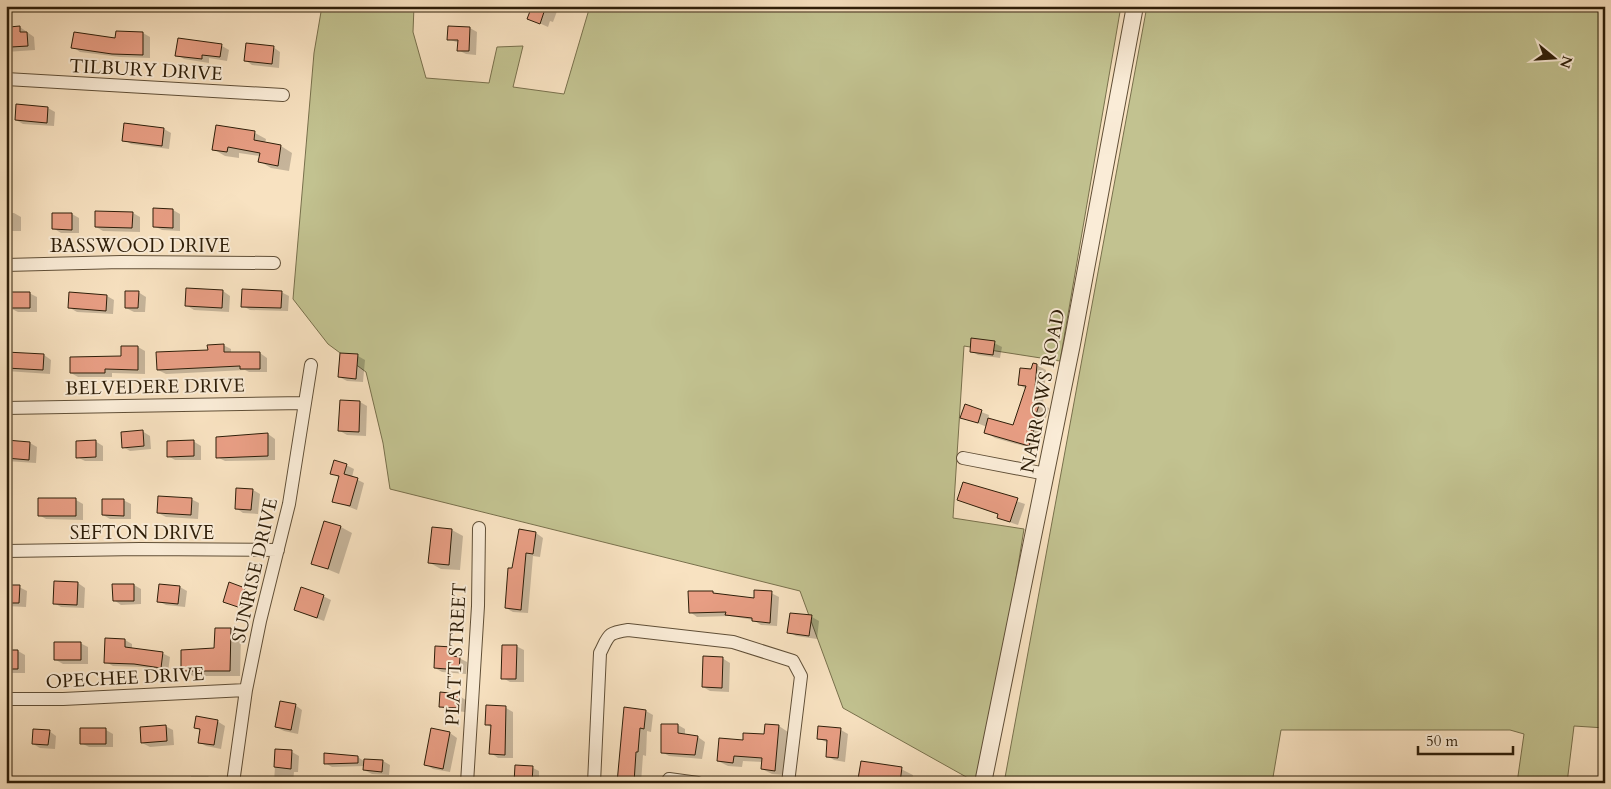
<svg xmlns="http://www.w3.org/2000/svg" width="1611" height="789" font-family="Cardo,serif">
<style>
.green{fill:#c2c290;stroke:#78704c}
.shadow{fill:#0003}
.building{fill:#e89e84;stroke:#2e1e09}
.lines{fill:none;stroke-linecap:round;stroke-linejoin:round}
.minor-casing{stroke:#604f37;stroke-width:14}
.tertiary-casing{stroke:#604f37;stroke-width:18}
.minor{stroke:#faecd7;stroke-width:12}
.tertiary{stroke:#faecd7;stroke-width:16}
.labels{text-anchor:middle;stroke-width:4;stroke-linejoin:round;paint-order:stroke}
.street-label{font-size:19px;fill:#2e1e09;stroke:#faecd7}
</style>
<rect width="100%" height="100%" fill="#f8e2c1"/>
<filter id="stains"><feTurbulence type="fractalNoise" baseFrequency=".004" numOctaves="4"/><feColorMatrix values="0 0 0 0 .2 0 0 0 0 .09 0 0 0 0 .02 0 0 0 .5 -.17"/></filter>
<radialGradient id="worn" r=".72"><stop offset=".6" stop-color="#630" stop-opacity="0"/><stop offset="1" stop-color="#630" stop-opacity=".3"/></radialGradient>
<path class="green" d="M322 6H414L413 32 426 78 489 83 497 47 523 46 513 87 564 94 590 6H1121L1060 361 964 346 953 518 1024 529 983 783H977L843 708 800 591 390 489 383 443 366 372 328 344 293 299 314 53Z
M1147 6H1605V668L1601 693 1605 694V728L1574 726 1567 783H1517L1524 734 1510 730H1281L1272 783H1004Z"/>
<path class="shadow" d="M533 6H559L553 22 550 21 548 27 528 18Z
M20 27 34 37 35 50 6 52V28Z
M470 28 477 32 476 55 466 54 458 50 459 43 448 39Z
M117 32 143 33 150 37V58L120 57 80 52 73 47 117 39Z
M222 46 229 50 227 61 209 58V63L184 59 177 55Z
M273 47 280 52 279 68 252 65 245 60Z
M17 106 48 108 55 112 54 126 23 124 16 120Z
M125 124 164 129 171 133 169 149 131 144 124 140Z
M255 133 266 139 265 144 281 146 292 153 289 171 271 168 259 161 260 156 239 153V158L225 156 213 149Z
M154 210H173L180 214V231L162 230 154 226Z
M96 212 133 213 140 217V232L103 231 96 227Z
M6 213H14L21 217V231H6Z
M72 214 79 218V233H61L53 228Z
M223 291 230 296 229 312 194 310 186 305Z
M138 292 146 297 145 312H134L126 308Z
M281 292 289 296 288 311 250 310 243 306Z
M29 293 37 297V312H18L10 308Z
M107 296 114 300 113 314 77 312 70 308Z
M994 343 1002 347 1000 358 978 355 971 351Z
M223 345 231 349V354L260 353 267 358V372H249L245 370 166 374 158 370Z
M138 347 145 351V374L112 373V377H78L71 373 123 358Z
M6 353 44 355 51 360 50 374 6 371Z
M358 356 365 360 363 382 347 381 339 377Z
M1037 365 1046 370 1043 405 1049 408 1040 436 1042 437 1038 450 995 438 985 432 987 427 962 417 966 406 989 415 988 419 1014 426 1026 389 1020 385Z
M360 402 367 406 366 436 347 435 340 431Z
M142 431 150 436 151 449 130 451 123 447Z
M268 434 275 439V460L225 461 217 457Z
M95 441 103 446V461H85L77 457Z
M193 441 201 446V460H175L168 456Z
M6 442 30 443 37 447 36 463 6 461Z
M346 465 354 469 352 477 364 483 357 510 334 501 340 478 332 473Z
M963 483 1025 504 1018 525 1006 521 999 517V515L958 500Z
M253 490 260 494 258 514 243 513 236 508Z
M191 499 199 503 198 519 166 517 158 513Z
M76 500 83 504V520L46 519 39 515Z
M123 500 131 504V519H110L103 515Z
M6 507 9 509 8 523H6Z
M341 527 352 533 339 574 312 563Z
M452 530 463 536 460 570 441 569 430 563Z
M520 531 536 533 543 538 540 557 533 556 528 613 513 612 506 608Z
M55 583H78L85 588 84 608 61 607 54 603Z
M134 585 141 589V604L121 605 114 600Z
M6 586 19 587 27 591 26 607 6 606Z
M180 587 187 591 185 607 166 605 158 601Z
M244 589 252 593 246 610 224 602Z
M712 592 719 595 755 599 771 593 779 597 777 626 761 625 753 620 730 616 697 617 690 612Z
M323 596 331 600 324 621 295 610Z
M812 617 819 621 817 639 796 636 789 632Z
M231 629 241 635 240 676H193L183 670 216 650Z
M125 640 132 644V649L162 653 170 657 168 672 142 667 113 666 106 662Z
M80 643 88 647V664H63L56 660Z
M516 646 524 650V682H510L503 678Z
M452 649 460 653 459 658 467 662 466 674 442 672 435 668Z
M6 651H18L25 655V673H6Z
M722 658 730 663 729 692 710 691 703 687Z
M441 694 459 696 466 700 465 712 447 710 440 706Z
M295 705 302 710 298 734 284 731 276 727Z
M506 708 513 712V758H498L491 753 492 728 486 724Z
M625 708 646 711 653 715 651 732 647 731 646 756 643 755 641 783H618Z
M217 721 225 726 221 749 206 746 199 742 201 731 196 728Z
M678 725 685 729V735L698 737 705 742 702 759 669 756 662 752Z
M766 725 779 726 788 732 784 775 772 774 762 769 763 762 743 761 742 767 728 766 718 761 744 741 765 736Z
M165 726 173 730 174 745 150 747 142 743Z
M106 730 113 734V747H89L81 743Z
M841 730 848 734 845 762 834 760 827 756 828 743 818 738Z
M49 731 56 736 55 749 40 748 33 744Z
M450 733 457 738 450 772 433 769 425 764Z
M276 750 292 752 299 756 298 772H294L293 783H274Z
M358 757 365 762 383 761 390 765 389 775 372 774 364 770 365 766 332 767 325 763Z
M516 767 533 768 539 771V779L563 780 568 783H515Z
M901 769 913 775 912 783H868L860 778Z
M191 776H208L215 783H191Z
M929 777 953 780 958 783H928Z"/>
<path class="building" d="M532 6H546L540 24 527 19Z
M20 26V32H27L28 46 11 47 9 27Z
M448 26 470 27 469 51H457L458 40H447Z
M116 31 143 32V55L112 54 71 48 74 32 115 38Z
M178 38 222 44 220 57 202 55V59L175 56Z
M246 43 274 46 272 64 244 61Z
M16 104 48 107 47 123 15 120Z
M124 123 164 128 162 146 122 141Z
M216 125 255 131 254 140 281 145 278 166 258 162 260 153 228 147 227 152 212 150Z
M153 208 173 209V228L153 227Z
M95 211 133 212 132 228 95 227Z
M52 213H72V230L52 229Z
M186 288 223 290 222 308 185 306Z
M242 289 282 291 281 308 241 307Z
M125 291H139L138 308H125Z
M9 292H30V308H9Z
M69 292 107 295 106 311 68 308Z
M971 338 995 341 993 355 970 352Z
M224 344V352H260V369H240V366L157 370 156 352 208 350 207 345Z
M121 346H138V370L105 369V373H70V357L121 356Z
M6 352 44 354 43 370 6 368Z
M340 353 358 354 356 379 338 377Z
M1033 363 1037 364 1034 400 1040 402 1031 430H1034L1029 446 984 433 988 418 1013 425 1026 386 1018 385 1020 368 1031 369Z
M340 400 360 401 359 432 338 431Z
M965 404 982 410 978 423 960 418Z
M143 430 144 446 122 448 121 432Z
M268 433V456L216 458V437Z
M6 440 30 442 29 460 6 458Z
M96 440V457L76 458V441Z
M194 440V456L167 457V441Z
M334 460 347 464 344 474 358 478 350 506 332 502 339 476 330 474Z
M963 482 1018 498 1010 522 997 518 998 514 957 500Z
M236 488 253 489 251 510 235 509Z
M158 496 192 498 191 515 157 513Z
M38 498H76V516H38Z
M102 499H124V516L102 515Z
M324 521 341 526 328 569 311 564Z
M432 527 452 529 449 565 428 563Z
M519 529 536 532 533 554 526 553 521 610 505 608 508 568H512Z
M54 581 78 582 77 605 53 604Z
M229 582 245 588 238 607 223 602Z
M112 584H134V601H113Z
M159 584 180 586 178 604 157 602Z
M6 585H20L19 603H6Z
M301 587 324 595 317 618 294 610Z
M754 590 772 591 770 623 752 621V618L725 615 726 612 689 613 688 591H713V593L754 598Z
M790 613 812 615 809 636 787 633Z
M215 628H231L230 671H181V650L214 648Z
M105 638 125 639V647L163 652 161 668 134 664 104 663Z
M54 642H81V660H54Z
M502 645H517L516 679H501Z
M435 646 453 647 452 656 460 657 459 670 434 668Z
M6 650H18V669H6Z
M703 656 723 657 722 688 702 687Z
M440 692 459 694 458 708 439 707Z
M280 701 296 704 291 730 275 727Z
M486 705 506 706 505 755 489 754 491 725H485Z
M624 707 646 710 644 729 640 728 638 752H636L634 783H617Z
M196 716 218 720 214 745 198 743 200 729 194 728Z
M661 724H678V733L698 736 695 755 661 753Z
M765 724 779 725 775 771 761 769 762 758 734 756 733 763 717 761 719 738 743 740V733L764 734Z
M166 725 167 741 141 743 140 727Z
M818 726 841 728 838 758 826 757 827 740 817 739Z
M80 728H106V744H80Z
M431 728 450 732 443 769 424 765Z
M33 729 50 730 48 745 32 744Z
M275 749 292 750 291 769 274 767Z
M324 753 358 756V763L324 764Z
M364 759 383 760 382 772 363 770Z
M861 761 902 767 900 783 858 779Z
M515 765 533 766 532 783H514Z"/>
<g class="lines">
<g class="minor-casing">
<path id="minor" d="M6 79 283 95
M6 265 121 262 274 263
M6 408 305 403
M963 458 1046 474
M6 551 140 549 278 550
M6 699H63L246 690
M669 779 698 783
M233 783 246 690 260 621 289 504 311 365
M467 783 478 606 479 528
M594 783 600 653C609 635 607 633 628 630L733 642 793 661 801 676 788 783"/>
</g>
<g class="tertiary-casing">
<path id="tertiary" d="M983 783 1072 344 1135 6"/>
</g>
<use href="#minor" class="minor"/>
<use href="#tertiary" class="tertiary"/>
</g>
<g class="labels">
<g class="street-label">
<text transform="translate(146 69) rotate(3)" y="7">TILBURY DRIVE</text>
<text x="140" y="252">BASSWOOD DRIVE</text>
<text transform="translate(155 386) rotate(-1)" y="7">BELVEDERE DRIVE</text>
<text transform="translate(1042 391) rotate(-79)" y="7">NARROWS ROAD</text>
<text x="142" y="539">SEFTON DRIVE</text>
<text transform="translate(254 570) rotate(-77)" y="7">SUNRISE DRIVE</text>
<text transform="translate(455 654) rotate(-87)" y="7">PLATT STREET</text>
<text transform="translate(125 677) rotate(-3)" y="7">OPECHEE DRIVE</text>
</g>
</g>
<rect width="1611" height="789" fill="none" stroke="#f8e2c1" stroke-width="25"/>
<rect x="8" y="8" width="1596" height="774" fill="none" stroke="#2e1e09" stroke-width="2.5"/>
<rect x="12" y="12" width="1586" height="764" fill="none" stroke="#2e1e09"/>
<g transform="translate(1554 58) rotate(108)" stroke="#faecd7" stroke-width="4" paint-order="stroke">
<path d="M0-4L9 19L0 12L-9 19Z" fill="#2e1e09"/>
<text y="-8" font-size="14" font-weight="bold" text-anchor="middle" fill="#2e1e09">N</text>
</g>
<path d="M1418 746v8h95v-8" fill="none" stroke="#2e1e09" stroke-width="2.5"/>
<text x="1426" y="746" font-size="15" fill="#2e1e09" stroke="#faecd7" stroke-width="4" paint-order="stroke">50 m</text>
<rect width="100%" height="100%" filter="url(#stains)"/>
<rect width="100%" height="100%" fill="url(#worn)"/>
</svg>
